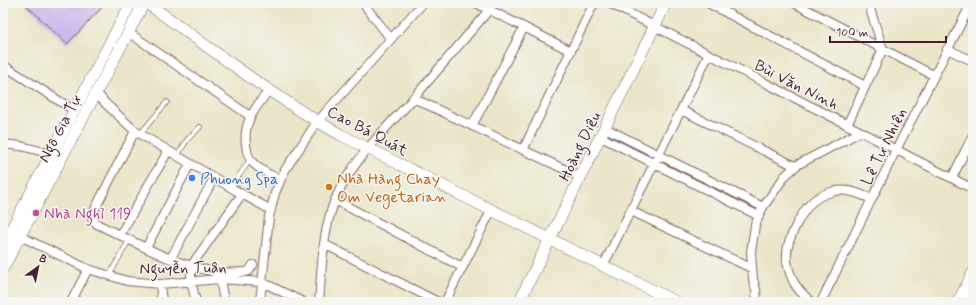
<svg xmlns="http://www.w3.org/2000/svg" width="976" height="305" font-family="Mynerve,sans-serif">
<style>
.building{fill:#c9b8e9}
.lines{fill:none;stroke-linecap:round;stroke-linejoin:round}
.lane-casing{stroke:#826462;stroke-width:5.5}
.street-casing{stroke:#826462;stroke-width:10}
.secondary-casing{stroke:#826462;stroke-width:12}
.lane{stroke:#fff;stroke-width:4}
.street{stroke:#fff;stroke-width:8}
.secondary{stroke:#fff;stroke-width:11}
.shop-dot{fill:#3f7fe0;stroke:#f6f6f2;stroke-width:1.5}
.food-dot{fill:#e8710a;stroke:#f6f6f2;stroke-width:1.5}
.hotel-dot{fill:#d1479c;stroke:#f6f6f2;stroke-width:1.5}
.labels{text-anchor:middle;stroke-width:3;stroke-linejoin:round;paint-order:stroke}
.street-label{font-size:16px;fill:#4a1f2b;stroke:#f6f6f2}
.shop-label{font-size:16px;fill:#366cbe;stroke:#f6f6f2;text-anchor:start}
.food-label{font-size:16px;fill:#c56008;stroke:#f6f6f2;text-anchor:start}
.hotel-label{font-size:16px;fill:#b23c85;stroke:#f6f6f2;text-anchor:start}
</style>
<rect width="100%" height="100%" fill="#f6f6f2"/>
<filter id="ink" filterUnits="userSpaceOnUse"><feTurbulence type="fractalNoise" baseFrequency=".025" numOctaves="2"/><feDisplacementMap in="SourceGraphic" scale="8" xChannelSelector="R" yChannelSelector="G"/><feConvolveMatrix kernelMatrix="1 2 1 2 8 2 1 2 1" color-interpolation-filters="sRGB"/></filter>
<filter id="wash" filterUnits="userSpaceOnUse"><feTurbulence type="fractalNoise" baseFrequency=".012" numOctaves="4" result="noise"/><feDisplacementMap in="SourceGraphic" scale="16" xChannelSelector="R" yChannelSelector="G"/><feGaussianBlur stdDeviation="0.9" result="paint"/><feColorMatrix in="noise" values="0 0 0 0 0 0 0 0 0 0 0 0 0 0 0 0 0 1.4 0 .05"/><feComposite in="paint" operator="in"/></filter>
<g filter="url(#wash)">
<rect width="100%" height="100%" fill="#eae5c8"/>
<g id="blocks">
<path class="building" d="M24 3H106L67 44Z"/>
</g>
</g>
<g filter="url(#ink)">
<use href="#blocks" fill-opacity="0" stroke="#826462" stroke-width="1"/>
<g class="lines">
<g class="lane-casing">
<path id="lane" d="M140 134 167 102
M177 156 187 140 200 127
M231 187 250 160
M109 276 129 240"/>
</g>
<g class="street-casing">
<path id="street" d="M363 3 391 39
M476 3 571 51
M609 3 973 189
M708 3 865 86
M794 3 933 75
M128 32 250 116
M947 49 973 61
M3 65 75 111
M269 90C256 108 243 120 246 145 247 152 248 158 254 164 261 171 271 175 280 180
M96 92 105 103 135 131 242 194 271 210
M413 98 581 177
M681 110 795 166
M847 125 883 49 871 12 870 3
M472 126 524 27
M605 128 763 207
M135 131 96 207 92 218 97 224C133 241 177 267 218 272 227 273 236 272 246 272L249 271 253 265
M601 137 759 216
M3 144 21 146 52 154
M523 150 594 3
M952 178 973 135
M335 200 462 267
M631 211 751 268
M120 235 168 151
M20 236 88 269 127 281 160 284 220 279 262 282 303 302
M324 244 438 302
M146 248 190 164
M171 258 214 178
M191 266 242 194
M191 266V281L196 302
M603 266 709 54
M220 279 224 302
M160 284 162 302
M71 302 88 269
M260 302 269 217 275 193 285 170 317 122 423 3
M319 302C322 268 322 232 335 200 351 162 384 130 412 100 438 70 463 40 489 10
M445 302 491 211
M757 302 756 290 753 279 751 252 755 225 763 207 785 176 797 165 860 132
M811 302C804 295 795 288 792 278 789 272 786 261 787 254 787 240 800 215 810 204 815 199 823 194 831 192 846 188 858 193 872 199
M821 302 896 150 971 4"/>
</g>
<g class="secondary-casing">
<path id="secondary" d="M147 3C210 48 273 97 341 135L676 302
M965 3 973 11
M3 245 131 3
M3 268 144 3
M519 302 666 3
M958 302 973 273
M970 302 973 297"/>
</g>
<use href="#lane" class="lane"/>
<use href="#street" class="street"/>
<use href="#secondary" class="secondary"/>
</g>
</g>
<circle class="shop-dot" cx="192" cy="178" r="4"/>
<circle class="food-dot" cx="329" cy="187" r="4"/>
<circle class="hotel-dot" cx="36" cy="213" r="4"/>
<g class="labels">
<g class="street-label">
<text transform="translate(797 84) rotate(27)" y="6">Bùi Văn Ninh</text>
<text transform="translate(59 128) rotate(-62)" y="6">Ngô Gia Tự</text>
<text transform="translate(368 130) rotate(28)" y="6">Cao Bá Quát</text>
<text transform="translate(579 146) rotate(-64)" y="6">Hoàng Diệu</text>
<text transform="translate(883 146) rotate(-64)" y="6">Lê Tự Nhiên</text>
<text transform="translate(183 267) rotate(-1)" y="6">Nguyễn Tuân</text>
</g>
<g class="shop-label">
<text x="200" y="184">Phuong Spa</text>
</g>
<g class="food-label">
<text x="337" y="184">Nhà Hàng Chay<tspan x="337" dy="18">Om Vegetarian</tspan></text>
</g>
<g class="hotel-label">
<text x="44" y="219">Nhà Nghỉ 119</text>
</g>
</g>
<rect width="976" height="305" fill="none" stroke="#f6f6f2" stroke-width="16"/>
<g transform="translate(38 267) rotate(33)" stroke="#f6f6f2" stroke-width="3" paint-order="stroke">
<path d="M0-3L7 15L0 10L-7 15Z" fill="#4a1f2b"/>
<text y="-6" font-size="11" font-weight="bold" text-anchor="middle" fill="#4a1f2b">B</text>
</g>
<path d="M830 36v6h116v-6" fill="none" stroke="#4a1f2b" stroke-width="2"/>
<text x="836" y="36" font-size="12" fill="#4a1f2b" stroke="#f6f6f2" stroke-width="3" paint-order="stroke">100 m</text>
</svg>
